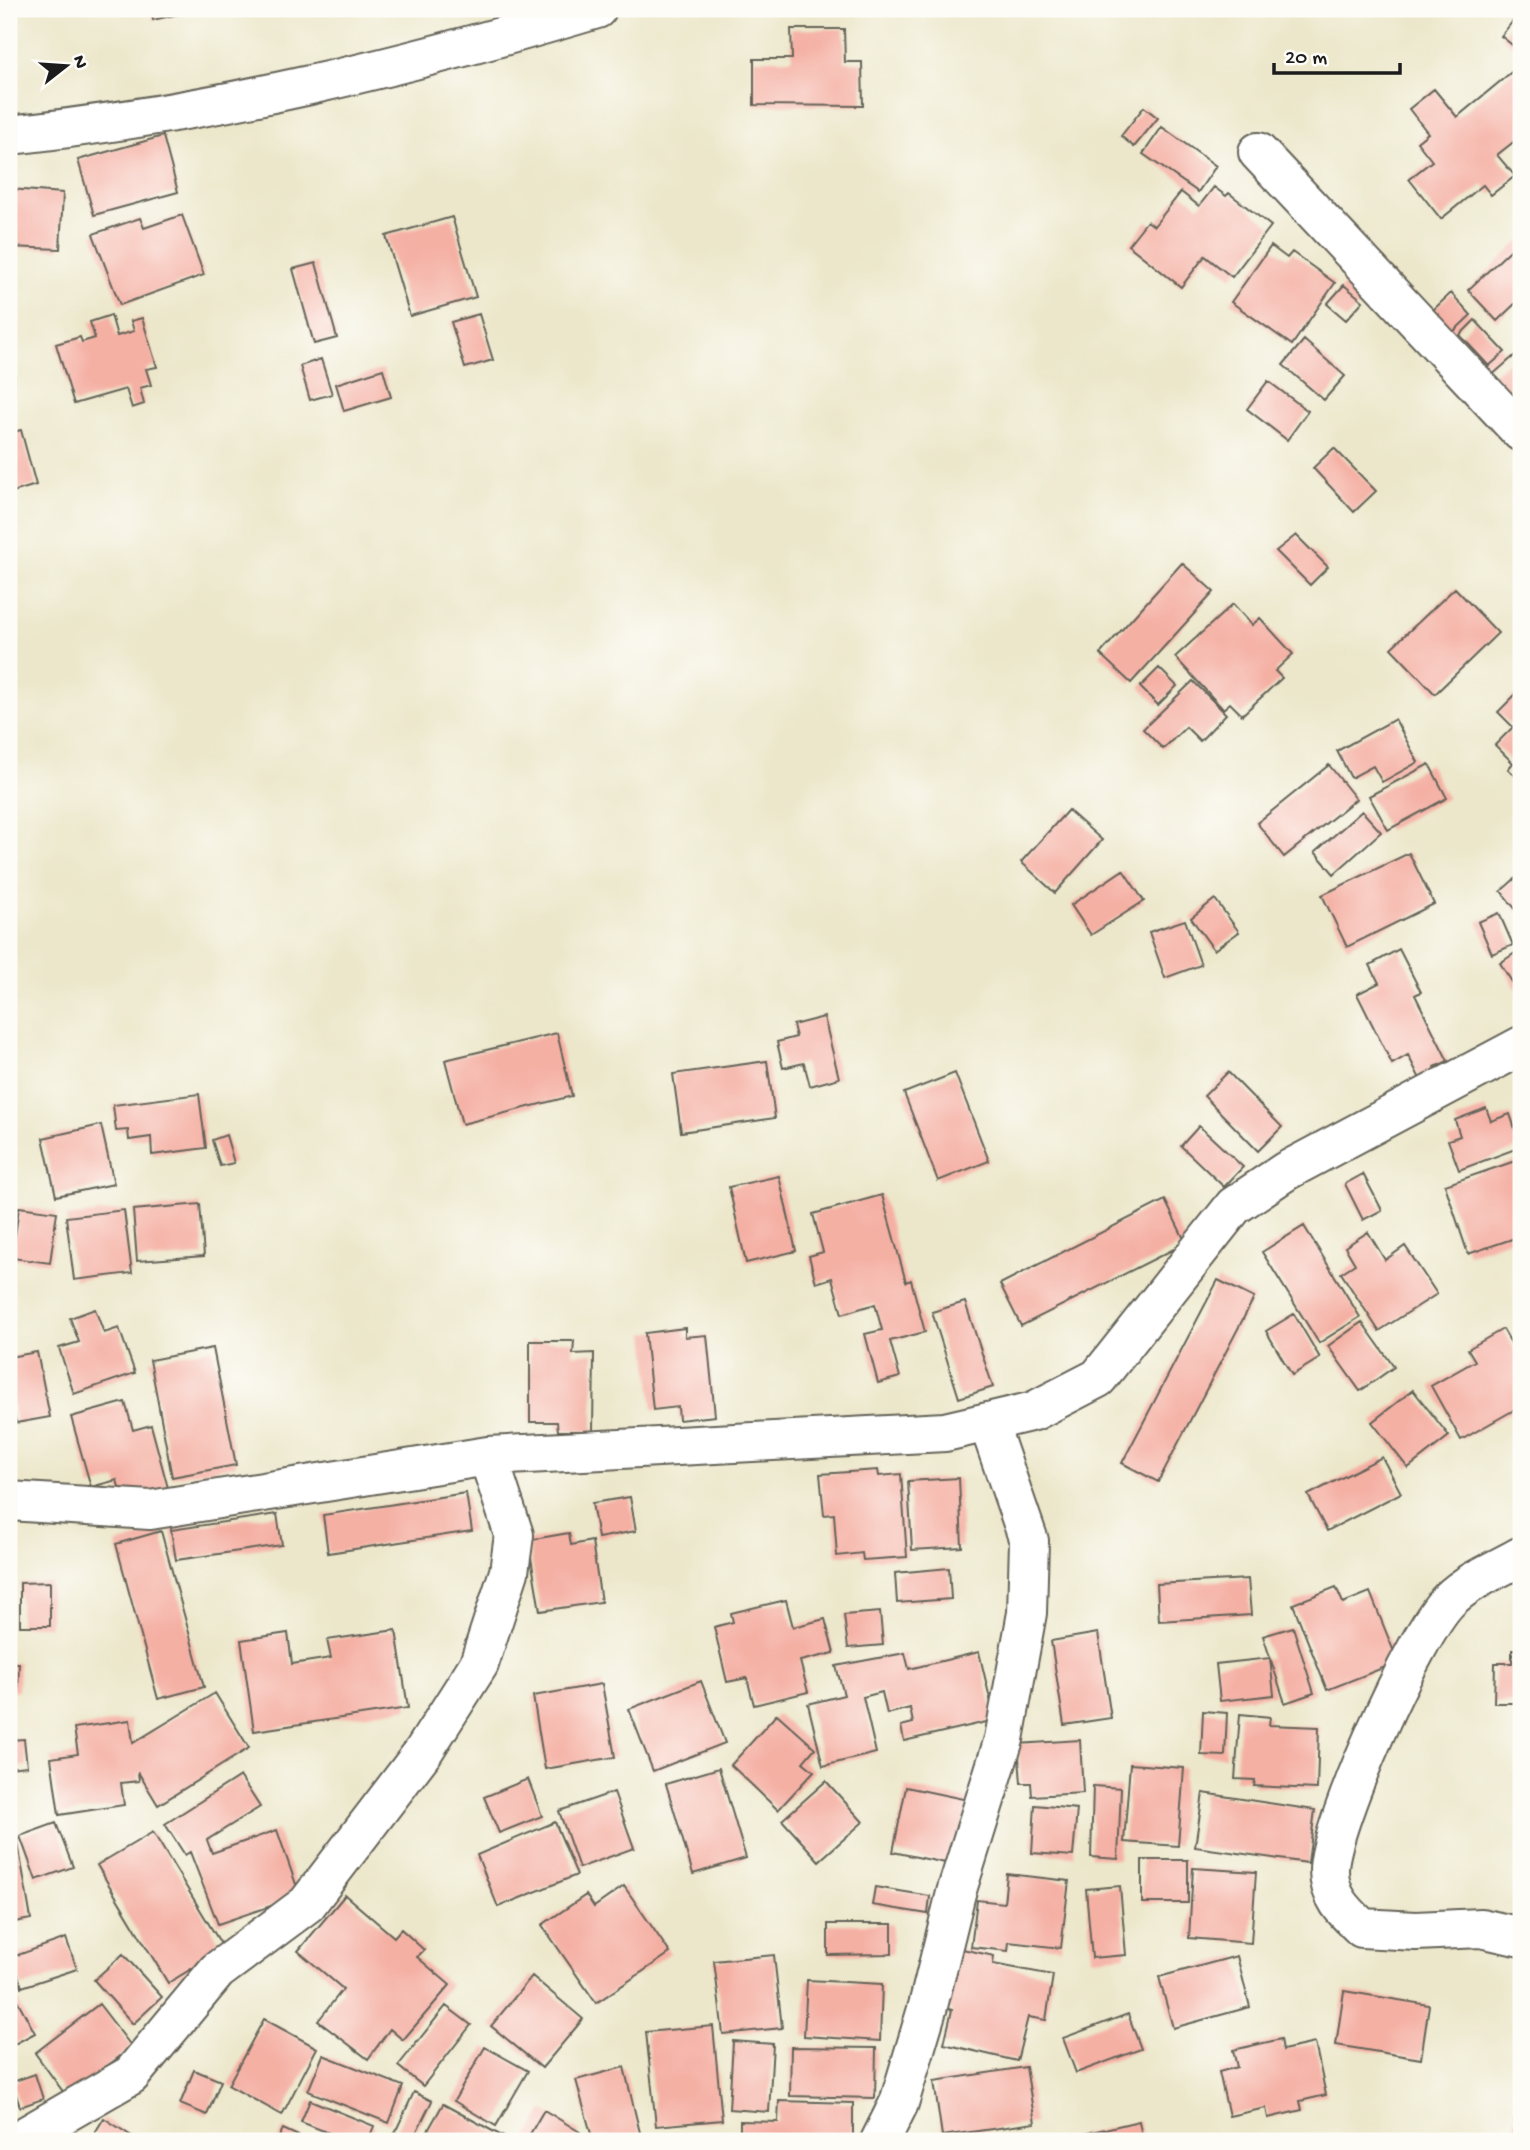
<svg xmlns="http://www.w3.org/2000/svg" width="1530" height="2150" font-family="'Gochi Hand',sans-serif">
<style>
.building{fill:#f5b0a4}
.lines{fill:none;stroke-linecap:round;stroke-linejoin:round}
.minor-casing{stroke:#656359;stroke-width:42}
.minor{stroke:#fff;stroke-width:38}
</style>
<rect width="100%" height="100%" fill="#fdfcf7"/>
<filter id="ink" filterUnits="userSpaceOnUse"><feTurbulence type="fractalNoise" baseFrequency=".0143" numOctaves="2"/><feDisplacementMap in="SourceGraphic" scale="14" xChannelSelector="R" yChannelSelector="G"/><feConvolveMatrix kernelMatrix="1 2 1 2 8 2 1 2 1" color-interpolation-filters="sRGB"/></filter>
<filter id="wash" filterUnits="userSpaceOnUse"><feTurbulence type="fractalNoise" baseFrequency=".00686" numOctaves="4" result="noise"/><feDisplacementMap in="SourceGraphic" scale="28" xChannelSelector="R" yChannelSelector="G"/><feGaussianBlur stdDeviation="1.57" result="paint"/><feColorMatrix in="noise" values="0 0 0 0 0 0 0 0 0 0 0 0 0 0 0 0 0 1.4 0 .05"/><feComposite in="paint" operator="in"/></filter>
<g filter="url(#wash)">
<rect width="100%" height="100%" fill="#ece7ca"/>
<g id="blocks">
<path class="building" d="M151 9H196V10L153 20Z
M1521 11V52L1501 36Z
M791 29H844L845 62H862L863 106 754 105V59H792Z
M1514 70 1521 80V136L1497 155 1515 176 1491 195 1483 185 1441 219 1409 179 1432 161 1417 142 1428 133 1409 109 1434 89 1457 117Z
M1144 107 1158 118 1134 147 1121 136Z
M1162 127 1216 166 1198 192 1143 154Z
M163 136 178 192 94 215 78 160Z
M1214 187 1226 196 1229 193 1271 226 1232 277 1205 256 1181 287 1128 245 1147 221 1154 226 1181 192 1199 206Z
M9 189 63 193 60 249 9 247Z
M182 215 204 275 120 305 93 234 140 218 144 228Z
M452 217 476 297 410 316 386 236Z
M1521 240V298L1497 321 1468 290Z
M1271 246 1287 258 1292 252 1335 283 1292 345 1231 302Z
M316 263 337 338 314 344 293 269Z
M1344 285 1363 301 1346 320 1327 304Z
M1451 293 1471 315 1453 332 1433 310Z
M479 314 493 360 465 368 451 322Z
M111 315 117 336 134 331 131 321 142 318 157 367 146 369 151 385 140 388 144 404 132 408 126 389 74 404 56 344 80 337 82 342 95 338 90 322Z
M1475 320 1505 352 1489 366 1460 335Z
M1304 340 1345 376 1324 400 1283 365Z
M9 349H15L14 399 9 398Z
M1521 350V412L1491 376Z
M321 359 332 394 310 400 300 366Z
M383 369 391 397 344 411 336 384Z
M1268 381 1308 411 1287 440 1247 409Z
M21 430 36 485 13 492 9 474V433Z
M1334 448 1376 491 1354 512 1313 468Z
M1296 535 1328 567 1310 585 1276 551Z
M1182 563 1214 592 1131 683 1100 654Z
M1455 588 1498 633 1435 694 1391 648Z
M1233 604 1252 625 1260 618 1293 654 1275 671 1282 678 1242 715 1230 703 1223 709 1175 657Z
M1159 668 1177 686 1158 705 1140 687Z
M1193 681 1226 714 1200 741 1186 727 1163 749 1143 729Z
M1521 689V781L1508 769 1513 763 1495 745 1513 727 1498 712Z
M1395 719 1418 762 1382 782 1373 766 1351 778 1337 751Z
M1429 764 1447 798 1388 830 1369 796Z
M1329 765 1356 799 1284 857 1257 823Z
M1068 810 1102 840 1055 893 1021 862Z
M1362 811 1381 832 1334 874 1315 852Z
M1409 853 1434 904 1347 947 1322 895Z
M1123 870 1144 901 1091 935 1071 905Z
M1519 875 1521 878V916L1501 891Z
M1215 899 1239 932 1214 950 1191 918Z
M1499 913 1513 945 1492 954 1478 922Z
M1185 920 1201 965 1165 978 1149 932Z
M1399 949 1421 992 1415 995 1448 1061 1435 1067 1444 1084 1427 1093 1408 1055 1392 1064 1357 994 1379 983 1370 965Z
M1521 949V996L1500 963Z
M824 1017 839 1078 810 1086 804 1063 783 1068 777 1042 796 1037 793 1025Z
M557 1033 572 1096 462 1124 445 1060Z
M767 1061 775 1118 681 1132 673 1074Z
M1228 1072 1282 1127 1258 1151 1204 1096Z
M955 1073 989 1161 938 1181 904 1093Z
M199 1094 206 1148 152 1155 151 1137 129 1140 128 1130 116 1131 113 1105Z
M1486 1108 1491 1121 1510 1114 1521 1147 1459 1170 1448 1140 1460 1136 1455 1120Z
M101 1125 114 1184 56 1196 43 1138Z
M1199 1126 1243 1167 1224 1187 1181 1146Z
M226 1135 234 1163 220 1166 212 1140Z
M1521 1159V1236L1468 1254 1445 1185Z
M1363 1174 1382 1210 1363 1220 1345 1184Z
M779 1176 796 1251 746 1263 729 1187Z
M882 1195 906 1282 911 1280 925 1332 890 1341 900 1377 878 1383 865 1334 882 1330 875 1304 842 1314 832 1278 816 1283 809 1256 823 1252 813 1214Z
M1165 1200 1186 1243 1021 1326 1000 1284Z
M200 1204 204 1256 137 1261 133 1210Z
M19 1207 57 1212 50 1263 12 1258Z
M124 1210 132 1273 74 1280 66 1217Z
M1304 1226 1360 1317 1319 1343 1262 1252Z
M1368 1232 1385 1260 1405 1246 1437 1294 1379 1331 1341 1273 1355 1264 1345 1247Z
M1218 1280 1254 1298 1158 1482 1122 1463Z
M965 1302 993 1387 959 1398 932 1312Z
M95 1309 104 1333 119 1328 135 1373 74 1394 59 1348 79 1342 70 1318Z
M1294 1314 1320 1358 1292 1375 1266 1331Z
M1362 1322 1394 1367 1360 1391 1328 1346Z
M685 1328V1337L707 1335 715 1416 679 1420 678 1407 653 1410 645 1333Z
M1503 1329 1518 1355 1521 1353V1406L1461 1440 1431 1386 1475 1361 1468 1349Z
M530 1341H574L573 1354 594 1353 593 1431H558L557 1422H530Z
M213 1348 236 1465 172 1477 150 1360Z
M37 1352 50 1417 16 1423 9 1390V1357Z
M1413 1390 1449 1436 1408 1468 1372 1422Z
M125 1402 133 1430 151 1425 168 1488 123 1501 117 1480 91 1487 71 1417Z
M1382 1457 1401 1493 1327 1531 1308 1495Z
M878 1470 879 1476 901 1474 907 1557 863 1560 862 1553 837 1556 834 1514 824 1515 820 1474Z
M959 1478 962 1547 912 1550 908 1481Z
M466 1493 472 1531 328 1553 323 1515Z
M630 1497 636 1531 598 1538 592 1503Z
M277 1514 282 1545 176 1560 171 1530Z
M161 1531 204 1687 158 1699 116 1544Z
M569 1533 571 1545 592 1541 601 1602 540 1611 528 1540Z
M949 1568 951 1599 897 1603 895 1573Z
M1248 1579 1251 1615 1159 1621 1157 1584Z
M50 1582V1626H20V1583Z
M1336 1587 1343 1603 1370 1592 1398 1662 1327 1690 1293 1604Z
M786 1600 793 1627 825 1619 834 1653 800 1661 808 1692 754 1705 747 1678 727 1682 714 1627 733 1622 731 1613Z
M880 1612 883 1645 848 1648 844 1615Z
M1293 1627 1314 1693 1285 1703 1263 1636Z
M396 1630 408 1708 254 1731 241 1640 288 1633 292 1664 331 1658 327 1640Z
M1098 1633 1111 1718 1064 1725 1051 1641Z
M1512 1649 1521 1650V1703H1494L1495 1663H1512Z
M979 1652 995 1720 904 1741 901 1726 913 1723 910 1708 887 1714 882 1692 863 1697 876 1753 823 1766 808 1704 844 1695 836 1666 905 1653 909 1669Z
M1270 1658 1274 1695 1220 1701 1216 1664Z
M9 1663H19L18 1691H9Z
M701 1681 725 1743 653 1771 629 1709Z
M602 1684 615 1757 545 1769 533 1696Z
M215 1693 249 1748 158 1805 138 1772 139 1781 121 1783 124 1805 59 1815 51 1758 78 1754 74 1728 130 1720 133 1743Z
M1203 1711 1227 1713 1225 1756 1201 1755Z
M777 1714 815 1748 803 1762 814 1771 778 1810 731 1765Z
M1240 1714 1270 1717 1269 1725 1319 1727 1317 1789 1254 1786 1255 1780 1235 1779Z
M24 1739 27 1766 9 1768V1740Z
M1080 1740 1083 1793 1032 1796 1031 1783H1021L1018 1744Z
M1130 1764 1184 1768 1178 1846 1124 1842Z
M719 1768 746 1858 693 1874 666 1784Z
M240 1776 260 1807 207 1840 212 1853 277 1830 300 1896 218 1924 190 1852 185 1855 165 1824Z
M528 1779 542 1816 499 1833 484 1797Z
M826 1781 863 1822 819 1861 782 1820Z
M1093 1786 1121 1788 1118 1859 1091 1857Z
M906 1787 968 1800 955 1865 893 1852Z
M614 1792 634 1848 579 1868 559 1811Z
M1203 1793 1315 1810 1308 1863 1195 1847Z
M1035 1805 1077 1809 1073 1856 1032 1853Z
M555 1822 577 1875 498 1907 477 1855Z
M56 1823 73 1867 36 1880 20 1836Z
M153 1832 224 1949 168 1983 97 1865Z
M17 1838 31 1919 9 1923V1839Z
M1142 1860H1188V1903H1142Z
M1193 1868 1256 1872 1251 1943 1189 1938Z
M1007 1874 1069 1881 1061 1948 1009 1942 1008 1951 971 1947 977 1900 1004 1903Z
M624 1886 670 1953 596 2003 542 1925 586 1895 594 1907Z
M1120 1886 1126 1955 1092 1958 1086 1889Z
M875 1887 930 1896 928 1914 872 1905Z
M345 1895 394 1937 401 1929 424 1950 417 1957 450 1985 403 2040 390 2029 368 2059 318 2021 343 1989 298 1951Z
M828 1924H892V1954L828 1955Z
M66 1938 77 1969 22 1987 12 1957Z
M958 1948 994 1956 993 1964 1053 1975 1046 2020 1028 2017 1017 2061 944 2044 952 2010 945 2008Z
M123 1954 162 1997 133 2024 94 1980Z
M774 1955 782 2028 723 2034 714 1961Z
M1237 1956 1250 2007 1173 2028 1159 1977Z
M532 1976 583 2019 542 2068 491 2026Z
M807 1980 882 1984 880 2041 804 2036Z
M9 1985 35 2033 9 2047Z
M1344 1991 1429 2005 1421 2059 1336 2045Z
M99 2004 132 2047 67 2097 35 2053Z
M446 2006 471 2025 423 2086 398 2066Z
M1128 2014 1141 2049 1076 2073 1063 2038Z
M264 2019 317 2048 282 2115 228 2085Z
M713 2026 722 2120 656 2126 646 2032Z
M1281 2039 1283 2050 1315 2043 1326 2095 1300 2101 1302 2110 1268 2118 1266 2108 1229 2116 1219 2072 1237 2067 1233 2050Z
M733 2041 773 2044 769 2112 729 2109Z
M485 2047 528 2071 496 2126 454 2101Z
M791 2047 876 2048 875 2098 790 2096Z
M323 2055 403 2086 389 2123 308 2091Z
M624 2067 642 2141H610L609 2137 593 2141 576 2080Z
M1026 2067 1035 2123 942 2136 934 2081Z
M194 2070 221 2081 207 2115 180 2104Z
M35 2074 43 2099 20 2107 12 2082Z
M1520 2077 1521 2141H1512Z
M414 2092 432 2101 412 2141H391Z
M310 2100 374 2126 368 2141H349L301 2122Z
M779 2101 853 2103V2141H740V2121L778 2122Z
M443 2104 511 2141H422Z
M544 2110 580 2132 575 2141H526Z
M104 2118 139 2141H90Z
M1139 2121 1143 2141H1080L1079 2135Z
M283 2129 303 2138 302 2141H277Z
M677 2132 678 2141H655L654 2134Z"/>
</g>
</g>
<g filter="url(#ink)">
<use href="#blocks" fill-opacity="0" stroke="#656359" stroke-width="2"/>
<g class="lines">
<g class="minor-casing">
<path id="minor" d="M9 135C210 114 403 67 597 9
M1258 152 1521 432
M9 1501 150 1510 488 1456 945 1432 988 1422 1034 1411 1098 1378 1234 1206 1286 1171 1521 1046
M1521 1556C1498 1569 1468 1581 1449 1600 1416 1632 1329 1825 1329 1870 1329 1897 1344 1911 1362 1928L1416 1931 1481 1928 1521 1937
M17 2141 131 2075 217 1971 307 1904 423 1752 479 1664 509 1572 514 1535 488 1456
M880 2141 899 2103 928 2006 956 1893 1004 1739 1027 1613 1029 1541 988 1422"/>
</g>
<use href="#minor" class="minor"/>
</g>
</g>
<rect width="1530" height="2150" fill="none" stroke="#fdfcf7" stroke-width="35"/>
<g transform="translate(66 66) rotate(73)" stroke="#fdfcf7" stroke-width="5" paint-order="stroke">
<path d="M0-5L12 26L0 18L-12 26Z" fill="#1c1c1c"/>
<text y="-10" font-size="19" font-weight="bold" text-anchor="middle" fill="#1c1c1c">N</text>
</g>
<path d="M1274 63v10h126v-10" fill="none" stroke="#1c1c1c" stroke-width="3.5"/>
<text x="1285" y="63" font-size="21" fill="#1c1c1c" stroke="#fdfcf7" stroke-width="5" paint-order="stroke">20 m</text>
</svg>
